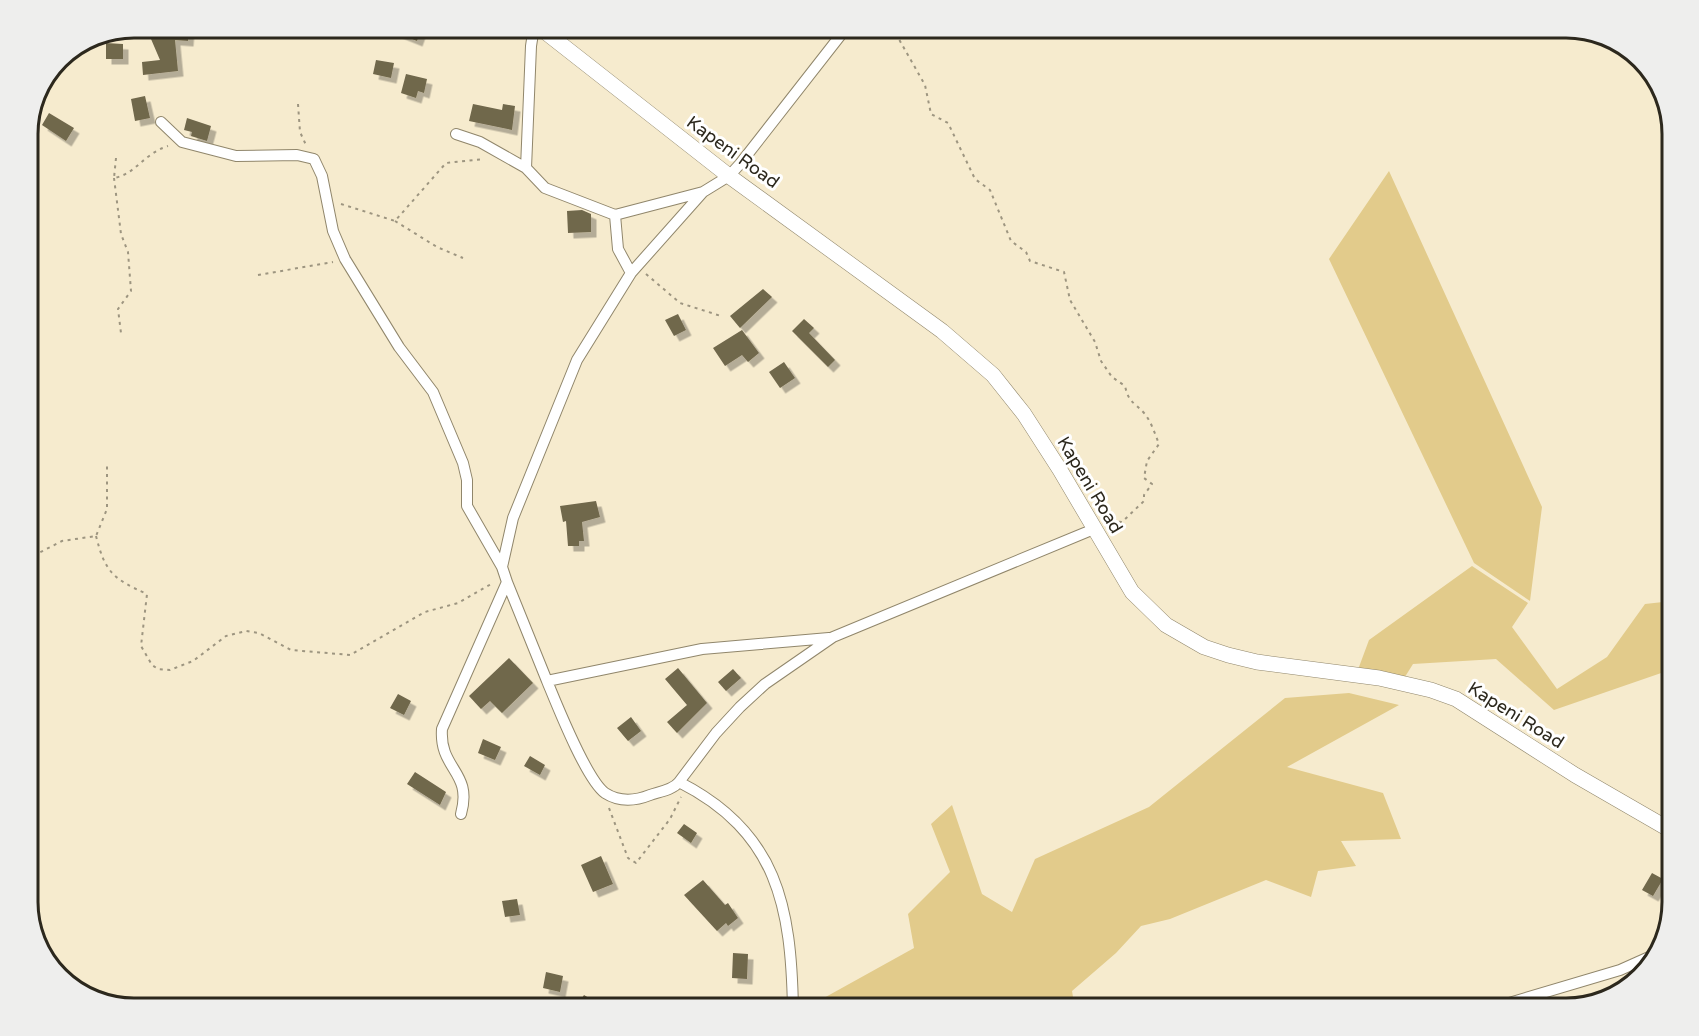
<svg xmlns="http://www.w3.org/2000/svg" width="1699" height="1036" font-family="'Varela Round',sans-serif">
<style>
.green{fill:#e2cb8b}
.building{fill:#70674c;filter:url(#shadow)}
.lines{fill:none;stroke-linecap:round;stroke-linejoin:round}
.minor-casing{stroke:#90866b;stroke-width:12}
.secondary-casing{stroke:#90866b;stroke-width:16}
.path{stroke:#9d9580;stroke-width:2;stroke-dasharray:3 4.5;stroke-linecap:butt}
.minor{stroke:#fff;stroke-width:10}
.secondary{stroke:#fff;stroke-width:15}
.labels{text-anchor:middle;stroke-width:6;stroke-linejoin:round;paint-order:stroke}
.street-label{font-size:18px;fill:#2c281d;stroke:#fff}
.rim{fill:none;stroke:#2c281d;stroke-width:3}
</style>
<defs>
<filter id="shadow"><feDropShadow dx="5.5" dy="5.5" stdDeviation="0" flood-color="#0004"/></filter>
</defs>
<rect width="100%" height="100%" fill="#f6ebce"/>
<path class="green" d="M1389 171 1542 507 1530 601 1474 563 1329 259Z
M1472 566 1528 603 1512 627 1557 689 1607 657 1645 604 1672 601V664L1667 671 1554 710 1496 659 1413 664 1398 688 1356 675 1369 640Z
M1349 693 1399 705 1287 767 1383 793 1401 839 1341 841 1356 866 1318 871 1311 897 1266 880 1170 919 1141 926 1116 953 1072 991 1075 1009H804L914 948 908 914 950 872 931 824 952 805 982 894 1012 912 1035 859 1149 807 1285 698Z"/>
<path class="building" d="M382 27H422L417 41Z
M174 28H189L188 41 175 40 178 71 143 75 142 62 160 60 151 39H148Z
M106 43 123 44V59H106Z
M376 60 394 63 391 78 373 74Z
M406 74 427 79 424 93 418 91 416 98 401 93Z
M145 96 150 118 135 121 131 99Z
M473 104 502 110 503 104 515 106 512 130 469 121Z
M49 113 74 128 66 141 42 125Z
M187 118 211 126 207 141 191 136 192 132 184 130Z
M582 210 591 214V232L568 233 567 211Z
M763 289 772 297 740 328 730 316Z
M678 314 686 330 674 336 665 320Z
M804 319 814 328 809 333 835 360 828 367 792 331Z
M742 330 759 353 748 362 742 355 725 366 713 348Z
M784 362 795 378 780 388 769 372Z
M596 501 600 517 582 522 584 541H579V546H568L566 521 563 522 560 506Z
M509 658 533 683 502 713 490 701 481 709 469 696Z
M678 668 707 703 677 733 667 722 687 705 665 679Z
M733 669 741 678 726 691 718 682Z
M398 694 411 701 404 715 390 708Z
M631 717 641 731 628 741 617 728Z
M483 739 501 747 495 760 478 753Z
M530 756 545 765 540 775 524 766Z
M415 772 446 792 440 805 407 784Z
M684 824 697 833 691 843 677 833Z
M601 856 613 884 593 892 581 865Z
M1652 873 1663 879 1653 896 1642 890Z
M703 880 725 905 728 903 738 918 728 926 726 923 717 931 684 895Z
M517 899 520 915 505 917 502 901Z
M733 953 748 954 747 979 732 978Z
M546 972 563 976 560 992 543 988Z
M584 995 607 1009H585L578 1004Z"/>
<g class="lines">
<g class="minor-casing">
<path id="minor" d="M161 122 182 142 236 156 297 155 314 159 322 176 333 231 345 259 399 347 433 392 463 463 467 480V506L502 567
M456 134 480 142 526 168 545 188 615 215 703 192
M526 168 531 46 534 27
M615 215 618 249 631 273
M507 582 547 681 702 649 829 638
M547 681C557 705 586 779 605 793 619 802 635 801 650 795 658 792 673 790 679 782
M461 814C473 771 439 770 442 729L507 582 502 567 513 518 577 360 631 273 703 192 729 176 740 164 847 27
M1639 974 1642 962
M793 1009C791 907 778 832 679 782L716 733 740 707 765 684 833 637 1094 529
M1489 1009 1620 970 1658 953"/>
</g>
<g class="secondary-casing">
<path id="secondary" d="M539 27 729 176 942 331 993 375 1024 414 1060 470 1132 592 1166 625 1204 647 1228 655 1257 662 1379 678 1431 690 1456 699 1575 775 1672 831"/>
</g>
<path class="path" d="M892 27 925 85 931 114 948 123 975 179 990 190 1011 241 1026 252 1030 261 1064 272 1070 300 1095 342 1101 361 1112 377 1125 386C1129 403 1133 401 1144 413 1151 421 1155 434 1159 444L1147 461 1144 478 1152 484 1144 495V501L1122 522 1107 521
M69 51 114 31
M298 104 300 132 306 145
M116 158 114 178C136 174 143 154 168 146
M114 178 121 234 128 252 131 291 118 309 121 333
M341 204 395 221 446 163 484 159
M395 221 437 247 463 258
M646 274 680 303 721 316
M258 275 333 262
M96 536C105 572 113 579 147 594L141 646 152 665 158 669 170 670 193 661 226 636 246 631 259 633 291 650 350 655 425 612 458 603 493 583
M27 559 62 541 96 536 107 509V462
M609 808 628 858 636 863 670 819 681 797"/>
<use href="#minor" class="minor"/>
<use href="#secondary" class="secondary"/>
</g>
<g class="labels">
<g class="street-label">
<text transform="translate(733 152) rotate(36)" y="6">Kapeni Road</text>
<text transform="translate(1090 485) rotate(59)" y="6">Kapeni Road</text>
<text transform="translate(1516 715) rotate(32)" y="6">Kapeni Road</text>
</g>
</g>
<path d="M0 0H1699V1036H0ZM134 38H1566A96 96 0 0 1 1662 134V902A96 96 0 0 1 1566 998H134A96 96 0 0 1 38 902V134A96 96 0 0 1 134 38Z" fill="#eeeeed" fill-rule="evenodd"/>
<path class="rim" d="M134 38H1566A96 96 0 0 1 1662 134V902A96 96 0 0 1 1566 998H134A96 96 0 0 1 38 902V134A96 96 0 0 1 134 38Z"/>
</svg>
